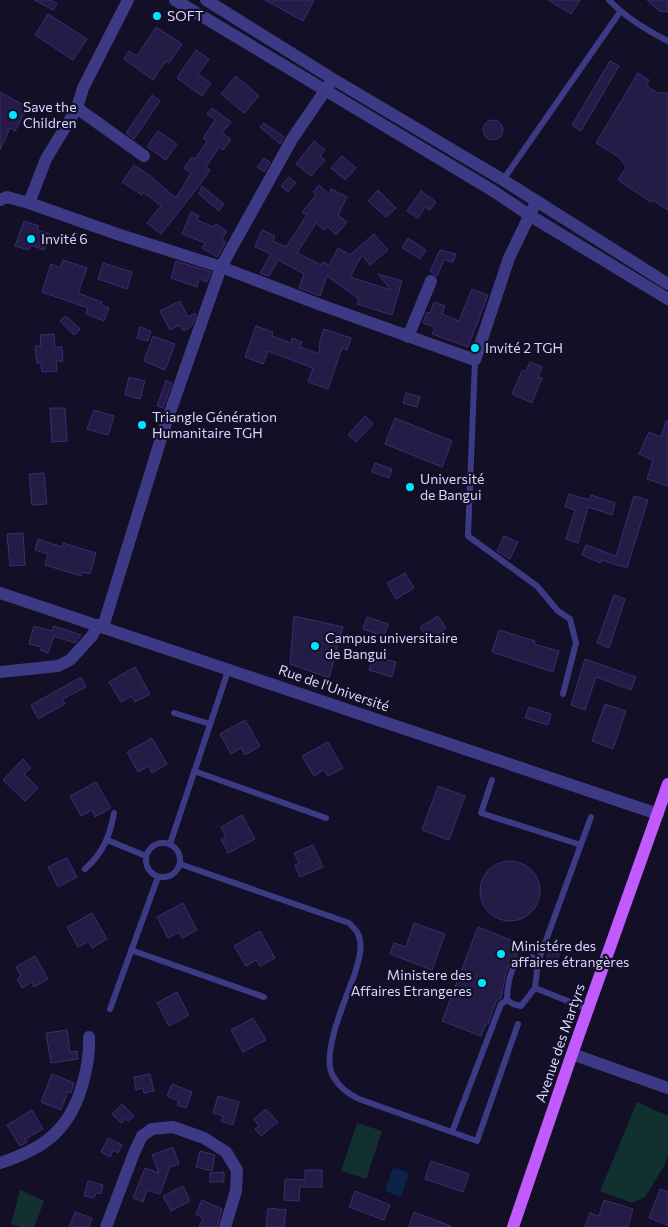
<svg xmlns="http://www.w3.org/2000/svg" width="668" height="1227" font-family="Commissioner,sans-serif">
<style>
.green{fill:#12302f}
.water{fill:#0c2248}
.building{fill:#241b47;stroke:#3b2d73}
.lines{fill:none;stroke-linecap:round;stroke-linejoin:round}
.service{stroke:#3d3a85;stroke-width:6}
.minor{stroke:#3d3a85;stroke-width:12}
.tertiary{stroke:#3d3a85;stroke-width:12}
.primary{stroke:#c25bff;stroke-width:12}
.poi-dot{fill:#00e5ff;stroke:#130f26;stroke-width:2}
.labels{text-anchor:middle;stroke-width:4.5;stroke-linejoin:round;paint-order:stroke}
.poi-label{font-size:14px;fill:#d9d4ff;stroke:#130f26;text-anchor:start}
.street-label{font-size:14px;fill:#d9d4ff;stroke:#130f26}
</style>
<rect width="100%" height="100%" fill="#130f26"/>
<path class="green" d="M637 1102 668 1116V1155L664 1166 645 1197 632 1203 600 1191Z
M357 1123 382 1131 366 1179 341 1171Z
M20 1190 44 1201 34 1227H21L11 1224Z"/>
<path class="water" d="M393 1167 409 1173 401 1197 385 1191Z"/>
<path class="building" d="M34 0H51L57 4 53 10Z
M265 0H314L303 21Z
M548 0H580L571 14Z
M647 0H668V12L659 11Z
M48 14 87 39 73 60 35 35Z
M156 27 182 44 169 63 166 61 153 80 124 59 129 51 137 56Z
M196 50 209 59 198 74 211 83 202 96 177 78Z
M610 61 619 66 581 131 572 125Z
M638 73 649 80 646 86 658 93H668V210L652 200 651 202 618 180 626 167 619 157 596 143Z
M236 76 259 96 244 113 221 94Z
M0 92 27 107 15 131 10 128 0 150Z
M152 95 160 101 134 139 126 133Z
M212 108 231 122 222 133 231 139 223 150 219 147 206 167 210 170 199 186 161 234 147 223 161 206 143 192 142 195 122 182 134 165 149 175 176 198 191 173 184 168 192 157 195 159 207 141 203 138 215 120 207 114Z
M483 130a10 10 0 1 1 20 0a10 10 0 1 1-20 0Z
M264 123 284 137 280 144 260 127Z
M158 131 177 144 166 160 147 147Z
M314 141 325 150 320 156 325 160 311 176 296 164Z
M342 156 356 168 345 180 331 168Z
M264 158 270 162 264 172 257 167Z
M289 177 296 183 288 192 281 186Z
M319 185 329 194 331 189 347 197 338 215 347 222 336 235 327 226 324 230 316 223 297 253 321 265 323 262 329 265 338 248 350 255 374 234 388 250 370 265 362 255 350 277 391 290 378 274 402 281 392 315 357 304 359 299 327 276 320 296 299 288 304 274 278 260 269 276 260 273 271 254 255 247 262 230 275 236 273 241 286 247 307 215 302 212 316 195 313 192Z
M202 186 224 204 219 211 199 194Z
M378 190 396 208 386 217 368 201Z
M421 191 436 202 430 210 425 207 418 218 407 211Z
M191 212 199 216 197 220 214 227 216 224 227 231 222 239 226 242 217 257 202 248 205 243 182 234Z
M24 221 39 226 37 230 50 234 44 250 31 245 29 250 15 246Z
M408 238 426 250 420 259 402 248Z
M440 250 456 254 453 262 444 260 437 276 430 271Z
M63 260 87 268 78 293 102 302 101 305 109 308 104 321 86 314 88 308 42 292 51 264 60 268Z
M176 261 211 272 207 282 199 279 197 287 171 278Z
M103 263 132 272 127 289 98 279Z
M472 289 488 295 468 347 432 334 435 327 423 323 427 312 430 313 434 302 445 306 442 314 459 321Z
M180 301 188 317 195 313 196 315 192 326 183 331 179 325 170 330 160 311Z
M64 317H67L80 329 74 335 60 321Z
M256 326 273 332 272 336 291 343 292 338 302 342 300 347 319 354 320 340 324 329 351 338 347 350 342 348 328 389 308 382 313 368 268 351 263 364 245 357Z
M140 327 151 331 148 341 137 338Z
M54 334 55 347H62L63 361H56L57 371 42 372 41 363H37L35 346H41L40 335Z
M153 336 175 344 165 370 144 361Z
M530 362 542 367 538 377 542 378 532 403 512 394 522 371H526Z
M129 377 145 381 140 399 125 395Z
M166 381 172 383 163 408 157 406Z
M406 393 420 397 417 407 403 403Z
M50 408H65L67 441 52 442Z
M94 410 114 416 108 435 87 429Z
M365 416 373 424 356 442 348 435Z
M395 418 452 441 442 467 385 444Z
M666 421H668V486L647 479 653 460 639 454 649 432 661 437Z
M375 463 392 469 389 478 372 472Z
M44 473 47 504 32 505 29 474Z
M569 494 589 500 591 495 615 503 612 515 588 507 578 543 566 539 575 510 565 507Z
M634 496 648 500 627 568 601 560 600 563 582 555 586 545 616 556Z
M23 533 25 565 10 566 7 534Z
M504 536 518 542 510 559 497 551Z
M38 539 62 547 63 543 96 553 90 574 82 572 81 576 45 565 48 554 35 550Z
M405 573 414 588 396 599 387 583Z
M614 595 625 599 609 648 597 643Z
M294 616 343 627 329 678 290 664Z
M438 616 446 628 429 640 420 627Z
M367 617 388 624 384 636 363 629Z
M34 626 52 631 54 626 81 635 75 643 54 636 48 653 40 650 41 647 29 644Z
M499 630 535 641 534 644 559 651 553 672 492 652Z
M373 656 396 662 392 677 369 670Z
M585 659 636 677 631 690 596 677 585 710 571 705Z
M135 667 150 694 135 702 131 696 121 702 109 682Z
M81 677 86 687 62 699 65 704 38 719 31 705Z
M605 704 626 711 613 749 592 741Z
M529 707 551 714 548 725 525 718Z
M245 720 260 746 245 755 241 748 231 754 220 734Z
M152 738 167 764 152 773 149 766 138 772 127 752Z
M328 742 343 768 328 776 324 770 314 776 302 756Z
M23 759 31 768 24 774 38 788 25 801 3 780Z
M96 782 111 808 95 817 92 810 81 816 70 796Z
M438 786 465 796 449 840 422 830Z
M242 815 255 839 228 853 221 839 226 837 221 827Z
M313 845 323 867 300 877 295 865 299 863 294 853Z
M67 858 77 877 58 887 48 867Z
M480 891a30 30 0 1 1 60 0a30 30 0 1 1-60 0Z
M183 903 197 930 182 938 179 932 168 938 157 917Z
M92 913 107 939 92 948 89 941 78 947 67 927Z
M414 923 445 934 432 970 390 954 394 943 406 947Z
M478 927 521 944 516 958 510 964 506 972 501 998 496 1002 488 1024H486L481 1036 442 1021Z
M260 931 275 958 260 966 256 960 246 966 234 946Z
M552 945 561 949 556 963 546 959Z
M35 956 48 979 34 987 32 982 22 988 17 979 21 976 16 967Z
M177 992 189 1015 169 1026 157 1003Z
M253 1018 266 1040 243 1052 231 1030Z
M67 1030 70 1052 77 1051 78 1059 51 1063 46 1033Z
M52 1074 74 1083 71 1093 68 1091 61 1110 41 1102Z
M150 1074 154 1091 144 1093 143 1088 136 1090 134 1077Z
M172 1084 192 1092 186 1108 177 1105 179 1101 167 1096Z
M218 1096 239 1102 233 1125 221 1121 223 1116 213 1113Z
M122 1104 134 1116 128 1121 126 1119 121 1123 112 1114Z
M266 1109 278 1122 261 1136 255 1129 259 1126 254 1119Z
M32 1110 43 1129 25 1139 27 1142 20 1146 7 1125Z
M108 1138 122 1145 118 1153 113 1150 110 1157 101 1152Z
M173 1147 179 1164 170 1167 160 1194 147 1190 143 1202 133 1198 145 1168 159 1173 152 1155Z
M200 1151 215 1155 212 1171 196 1167Z
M431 1161 469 1174 463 1192 425 1179Z
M305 1170H322V1187H300L299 1201 284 1200 285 1179 305 1180Z
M224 1172V1182H210V1173Z
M88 1181 103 1185 101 1194 96 1193 94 1198 84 1196Z
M183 1186 190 1201 171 1211 163 1196Z
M660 1189 668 1192V1225L649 1218Z
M355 1191 390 1205 384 1220 349 1207Z
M202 1200 222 1209 217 1227H199L203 1218 196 1214Z
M604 1200 633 1209 628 1227H585L590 1213 599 1216Z
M268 1208 286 1210 284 1227H266Z
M75 1212 92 1218 89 1227H69Z
M414 1212 451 1226V1227H409Z"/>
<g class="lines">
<path class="service" d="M609 0C626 18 646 30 668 41
M503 180 620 12
M475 360 468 536 537 586 558 611 570 619 576 643 563 694
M174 713 210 724
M194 771 326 818
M492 780 481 813 581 845
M107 840 146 856
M146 860a17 17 0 1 1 34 0a17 17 0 1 1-34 0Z
M170 844 229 668
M180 864 349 923C352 926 355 929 357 932 364 944 359 960 355 973 347 996 320 1055 333 1076 339 1087 348 1094 359 1099L477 1141 518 1024
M85 869C103 853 110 836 114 813
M131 950 264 997
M532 957 538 962 535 988 521 1006 513 1004 507 1000C507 990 509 975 514 967 518 961 526 959 532 957Z
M538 962 591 817
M535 988 588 1009
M110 1009 158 877
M452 1132 501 1004 507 1000"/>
<path class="minor" d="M77 108 144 156
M0 200 7 197 29 203 117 234 221 267 321 305 475 360 509 258 536 202
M29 203 46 159 77 108 83 88 128 0
M408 337 431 281
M103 627 163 432 221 267 292 139 331 82
M0 672 58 666 70 660 92 636 98 625
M572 1054 668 1088
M0 1163C43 1149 69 1131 82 1086 87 1069 90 1055 89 1037
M106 1227 134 1153 142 1136 152 1129 173 1127 204 1138 226 1152 237 1170 236 1191 225 1227"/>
<path class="tertiary" d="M175 0 495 192 529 215 668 299
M206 0 333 79 503 180 668 284
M0 593 658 814"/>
<path class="primary" d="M513 1227 572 1054 668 784"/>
</g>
<g class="poi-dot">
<circle cx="157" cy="16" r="5"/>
<circle cx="13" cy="115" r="5"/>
<circle cx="31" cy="239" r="5"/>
<circle cx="475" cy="348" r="5"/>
<circle cx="142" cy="425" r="5"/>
<circle cx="410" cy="487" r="5"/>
<circle cx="315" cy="646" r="5"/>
<circle cx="501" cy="954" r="5"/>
<circle cx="482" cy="983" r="5"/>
</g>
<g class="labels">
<g class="poi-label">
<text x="167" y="21">SOFT</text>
<text x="23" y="112">Save the<tspan x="23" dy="16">Children</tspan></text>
<text x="41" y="244">Invité 6</text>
<text x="485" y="353">Invité 2 TGH</text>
<text x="152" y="422">Triangle Génération<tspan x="152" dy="16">Humanitaire TGH</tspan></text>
<text x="420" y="484">Université<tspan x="420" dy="16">de Bangui</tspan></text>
<text x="325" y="643">Campus universitaire<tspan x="325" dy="16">de Bangui</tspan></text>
<text x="511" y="951">Ministére des<tspan x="511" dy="16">affaires étrangères</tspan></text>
<text x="472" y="980" text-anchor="end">Ministere des<tspan x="472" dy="16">Affaires Etrangeres</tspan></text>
</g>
<g class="street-label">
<text transform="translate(334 688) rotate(19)" y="5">Rue de l'Université</text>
<text transform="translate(560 1043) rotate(-71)" y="5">Avenue des Martyrs</text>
</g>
</g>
</svg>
